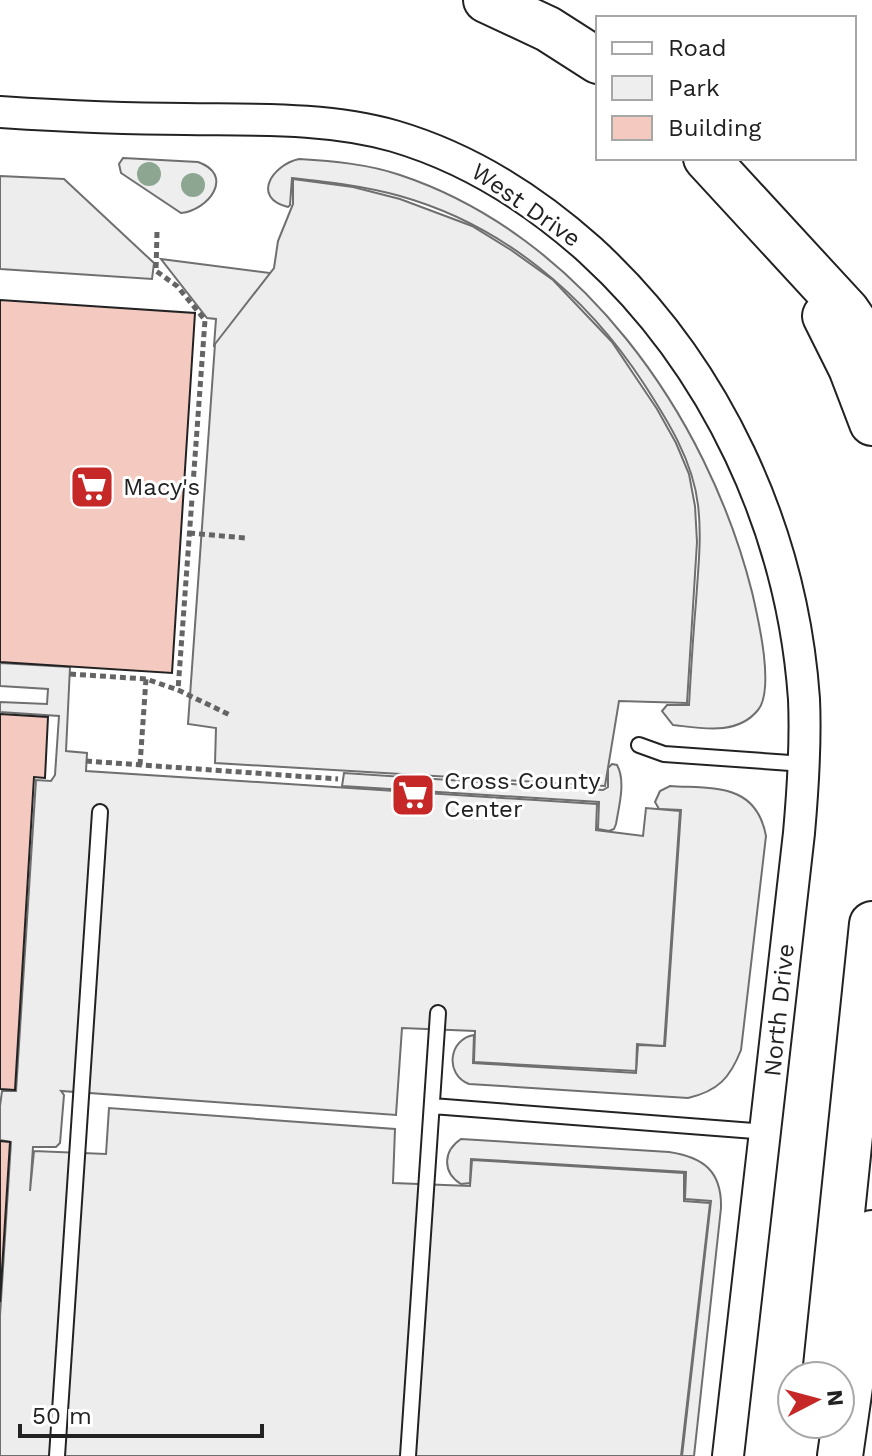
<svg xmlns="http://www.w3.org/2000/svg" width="872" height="1456" font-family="'Work Sans',sans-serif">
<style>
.green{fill:#eee;stroke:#6f6f6f;stroke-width:2}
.parking{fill:#ededed;stroke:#6f6f6f;stroke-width:2}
.building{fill:#f3c9c0;stroke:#222;stroke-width:2}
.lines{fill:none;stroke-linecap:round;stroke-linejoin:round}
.service-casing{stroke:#222;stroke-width:18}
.minor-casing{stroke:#222;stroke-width:34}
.motorway-casing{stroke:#222;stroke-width:48}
.path{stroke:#646464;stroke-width:5;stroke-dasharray:6 4;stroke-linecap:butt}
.service{stroke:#fff;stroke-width:14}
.minor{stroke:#fff;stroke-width:30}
.motorway{stroke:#fff;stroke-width:44}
.tree{fill:#8da692}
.labels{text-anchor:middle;stroke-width:6;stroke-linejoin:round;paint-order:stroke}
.street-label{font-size:24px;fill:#222;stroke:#fff}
.poi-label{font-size:24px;fill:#222;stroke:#fff;text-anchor:start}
</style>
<rect width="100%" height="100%" fill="#fff"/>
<path class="green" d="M123 158 198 162C235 175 209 210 181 213L121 173 119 164Z
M299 159C332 161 368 164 400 175 580 235 707 414 752 592 758 618 775 689 758 710 737 736 701 728 673 725L662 711 667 705H689C691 670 693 636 696 602 698 570 702 537 698 505 693 461 668 421 644 384 586 295 503 225 400 196 364 186 328 182 292 178L290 205 288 207C251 198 272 165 299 159Z
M161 259 309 278 235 348 214 346 216 319 207 318Z
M612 764 617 765C626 781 619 806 616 824L614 829 609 831 598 829 599 802 342 786 344 773 603 790 608 787V768Z
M670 786C712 789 756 782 766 836L741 1050C730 1078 718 1091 688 1098L469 1084C444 1074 449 1039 474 1035L473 1063 636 1073 638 1045 665 1046 681 810 659 809 655 802 660 791Z
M461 1139 669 1152C703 1157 722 1171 721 1208L694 1456H682L711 1201 685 1199 686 1172 471 1159 470 1183 461 1184C442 1172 443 1151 461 1139Z"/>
<path class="parking" d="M0 176 64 179 154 263 152 279 0 269Z
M293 179 353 187 400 199 472 226 511 250 553 280 612 342 657 409 676 443 689 474 695 506 697 542 687 703 619 701 605 786 215 763 216 728 188 724 215 344 274 268 278 241 293 204Z
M0 663 70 667 66 751 87 753 86 771 597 804 596 830 643 836 646 808 680 811 664 1046 637 1044 636 1071 474 1062 475 1031 402 1028 396 1115 61 1091 64 1095 60 1143 56 1147H33L30 1191 34 1151 106 1154 109 1108 395 1129 393 1183 470 1186 472 1160 684 1173V1201L710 1203 681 1456H0V1316L11 1142 0 1140V1106L2 1091H16L36 780 51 781 55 775 59 716 0 712V702L47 704 48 689 0 686Z"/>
<path class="building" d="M0 300 195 313 172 673 0 662Z
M0 714 48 717 45 778 34 777 15 1090 0 1089Z
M0 1141 10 1142 0 1302Z"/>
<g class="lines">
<g class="service-casing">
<path id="service" d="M639 745 664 754 805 764
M432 1106 766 1132
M57 1456 100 812
M408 1456 438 1013"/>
</g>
<g class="minor-casing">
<path id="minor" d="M0 112C62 116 123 119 185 119 254 120 327 117 394 136 469 158 532 198 590 250 716 365 792 529 804 699 806 744 803 788 799 833L728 1456"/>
</g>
<g class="motorway-casing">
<path id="motorway" d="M486 0 548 29 598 61
M706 158 847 311 872 347
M825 316 851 368 872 423
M825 1376 872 924
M840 1456 872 1233"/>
</g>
<path class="path" d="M157 232 156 271 177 286 205 320 178 690
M189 533 246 538
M70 674 146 679 178 690 232 716
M86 761 338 779
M140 765 146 679"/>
<use href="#service" class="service"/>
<use href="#minor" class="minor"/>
<use href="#motorway" class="motorway"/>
</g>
<g class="tree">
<circle cx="149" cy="174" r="12"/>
<circle cx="193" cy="185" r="12"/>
</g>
<defs>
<g id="supermarket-square" transform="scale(2.3)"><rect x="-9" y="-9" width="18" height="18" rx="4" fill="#c62828" stroke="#fff"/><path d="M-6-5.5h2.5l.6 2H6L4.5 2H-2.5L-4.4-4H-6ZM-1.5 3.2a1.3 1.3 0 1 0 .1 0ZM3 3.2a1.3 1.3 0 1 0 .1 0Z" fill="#fff"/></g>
</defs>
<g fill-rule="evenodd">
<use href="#supermarket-square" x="92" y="487"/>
<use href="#supermarket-square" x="413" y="795"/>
</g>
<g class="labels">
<g class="street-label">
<text transform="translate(526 205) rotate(35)" y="8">West Drive</text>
<text transform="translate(779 1010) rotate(-84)" y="8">North Drive</text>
</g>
<g class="poi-label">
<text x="123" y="495">Macy's</text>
<text x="444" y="789">Cross County<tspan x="444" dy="28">Center</tspan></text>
</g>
</g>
<rect x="596" y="16" width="260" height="144" fill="#ffffff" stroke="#a7a7a7" stroke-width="2"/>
<rect x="612" y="42" width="40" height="12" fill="#ffffff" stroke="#a7a7a7" stroke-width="2"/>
<text x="668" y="56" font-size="24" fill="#222222">Road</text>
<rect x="612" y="76" width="40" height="24" fill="#eeeeee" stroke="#a7a7a7" stroke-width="2"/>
<text x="668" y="96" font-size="24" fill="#222222">Park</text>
<rect x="612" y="116" width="40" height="24" fill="#f3c9c0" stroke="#a7a7a7" stroke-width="2"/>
<text x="668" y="136" font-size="24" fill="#222222">Building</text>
<g transform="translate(816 1400) rotate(84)"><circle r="38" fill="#ffffff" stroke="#a7a7a7" stroke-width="2"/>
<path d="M0-6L14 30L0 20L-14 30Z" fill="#c62828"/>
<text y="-12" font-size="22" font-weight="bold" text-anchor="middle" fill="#222222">N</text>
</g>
<path d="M20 1424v12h242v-12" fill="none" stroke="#222222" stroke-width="4"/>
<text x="32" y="1424" font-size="24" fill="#222222" stroke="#ffffff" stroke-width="6" paint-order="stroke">50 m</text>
</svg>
